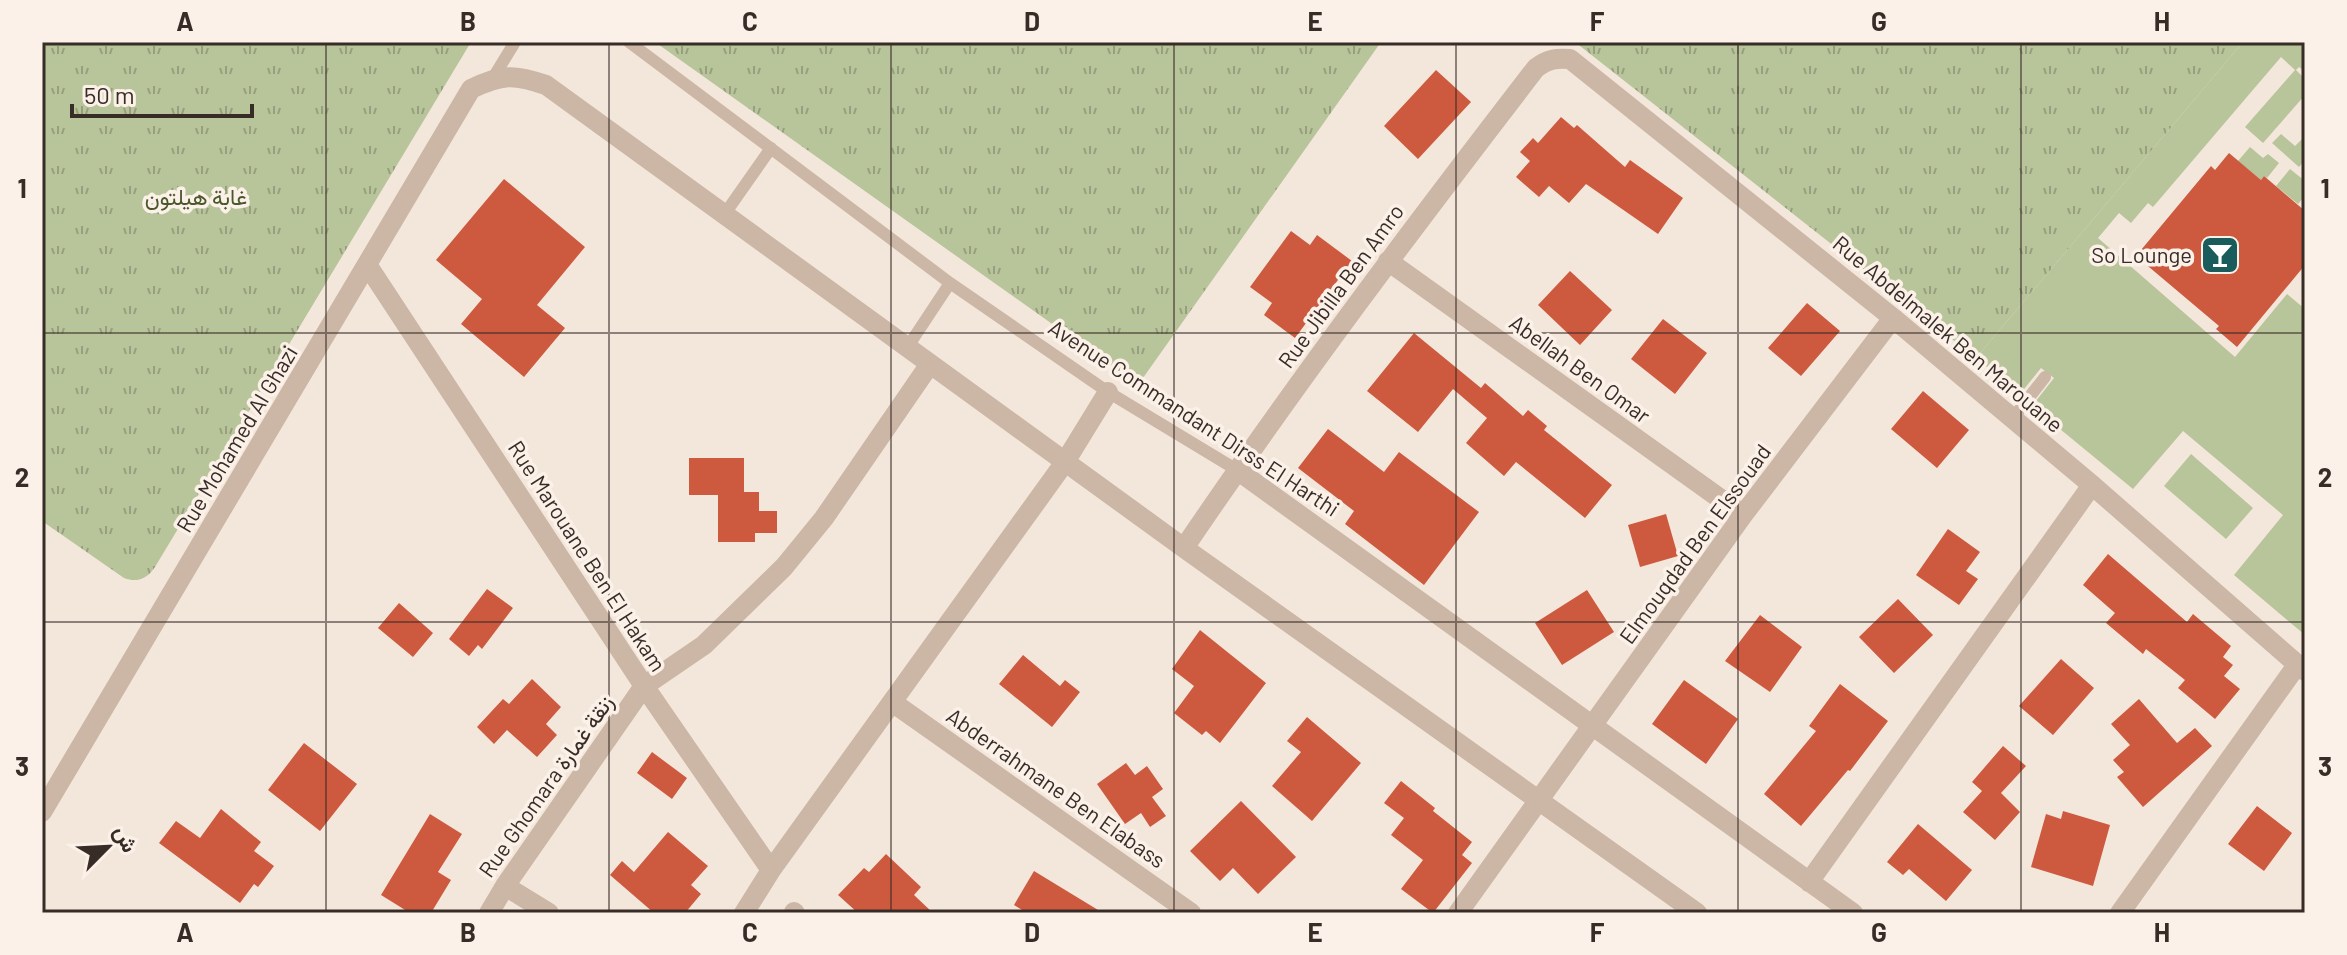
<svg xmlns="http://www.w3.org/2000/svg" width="2347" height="955" font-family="Barlow,Vazirmatn,sans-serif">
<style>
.green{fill:#b8c49a}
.park{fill:url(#park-tufts)}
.building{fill:#cd5a3f}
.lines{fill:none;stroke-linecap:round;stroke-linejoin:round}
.lane{stroke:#ccb6a6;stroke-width:12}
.street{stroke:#ccb6a6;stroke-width:20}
.grid{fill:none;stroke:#382c27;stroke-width:2;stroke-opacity:0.55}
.labels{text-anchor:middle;stroke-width:7;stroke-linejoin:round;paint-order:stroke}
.park-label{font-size:22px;fill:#49582a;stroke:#fbf1e8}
.poi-label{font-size:22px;fill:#382c27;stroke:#fbf1e8;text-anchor:end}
.street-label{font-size:22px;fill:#382c27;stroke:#fbf1e8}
.neatline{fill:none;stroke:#382c27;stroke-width:3}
.grid-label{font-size:26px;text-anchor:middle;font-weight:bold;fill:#382c27}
</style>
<defs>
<pattern id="park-tufts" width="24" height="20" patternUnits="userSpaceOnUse" patternTransform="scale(2)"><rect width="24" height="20" fill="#b8c49a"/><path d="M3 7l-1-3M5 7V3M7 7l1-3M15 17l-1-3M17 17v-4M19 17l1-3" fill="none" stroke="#979f7e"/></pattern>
</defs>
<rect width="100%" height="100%" fill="#f3e7db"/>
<path class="green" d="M2243 42H2305V72L2299 67 2296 70 2305 79V95L2263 143 2245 127 2295 70 2281 57 2153 207 2148 203 2131 223 2119 213 2098 238 2235 357 2287 294 2305 309V635L2234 575 2283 515 2183 431 2133 489 2032 406 2054 378 2041 368 2020 394 1976 358Z
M2281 134 2295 146 2305 136V160L2299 167 2272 143Z
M2250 147 2263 158 2268 154 2279 163 2267 178 2264 176 2261 180 2238 161Z
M2290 169 2305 181V196L2298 204 2276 186Z
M2191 454 2253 508 2226 539 2164 486Z"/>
<path class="park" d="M42 42H471L155 567C147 579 137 583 124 578L42 521Z
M655 42H1381L1138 385Z
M1575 42H2243L1976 358Z"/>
<path class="building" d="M1436 70 1471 102 1418 159 1384 126Z
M1561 117 1574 128 1577 125 1625 167 1630 160 1683 198 1658 234 1586 184 1569 203 1549 186 1539 197 1516 177 1530 161 1520 152 1533 138 1538 143Z
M2229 153 2261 180 2264 176 2305 211V265L2237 347 2216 329 2219 326 2136 256 2211 166 2215 170Z
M504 179 585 247 537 305 565 328 524 377 461 324 482 299 436 260Z
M1291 231 1310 245 1317 235 1352 261 1295 338 1264 315 1272 303 1250 287Z
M1570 271 1612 310 1580 345 1538 305Z
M1807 303 1840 331 1801 376 1768 348Z
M1663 319 1707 353 1675 394 1631 359Z
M1414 333 1481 388 1485 383 1523 416 1528 410 1547 426 1544 430 1612 485 1585 518 1516 462 1504 476 1466 443 1487 418 1453 389 1418 432 1367 391Z
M1923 391 1969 430 1937 468 1891 429Z
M1328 429 1384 472 1399 452 1479 512 1424 585 1345 524 1354 511 1298 468Z
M689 458H744V492H759V511H777V533H755V542H718V495H689Z
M1666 514 1678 556 1640 567 1628 525Z
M1948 529 1980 552 1966 571 1978 579 1959 605 1916 575Z
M2108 554 2187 622 2193 614 2231 646 2223 657 2233 665 2224 676 2240 689 2215 719 2178 688 2185 680 2146 649 2143 654 2106 623 2115 613 2083 585Z
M487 589 513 608 482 649 478 645 469 656 449 639Z
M1587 590 1614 632 1562 665 1535 623Z
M1898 599 1933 635 1894 673 1859 637Z
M399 603 433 633 413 657 378 628Z
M1760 615 1802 647 1770 692 1725 661Z
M1200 630 1266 683 1220 743 1206 731 1202 735 1174 713 1194 686 1172 669Z
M1023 655 1060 686 1065 680 1080 692 1052 727 999 684Z
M2061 659 2094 688 2053 735 2019 706Z
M532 679 561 707 546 724 557 735 537 757 507 730 494 744 477 727 503 699 509 704Z
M1684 680 1738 719 1706 764 1652 724Z
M1840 684 1888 721 1850 771 1848 770 1801 826 1764 794 1816 731 1809 726Z
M2139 699 2177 743 2195 728 2212 746 2143 807 2117 777 2124 772 2113 760 2130 745 2111 724Z
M1307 717 1361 763 1312 821 1272 786 1301 752 1287 741Z
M304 743 357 784 320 831 268 790Z
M2003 746 2026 766 2001 793 2020 812 1995 840 1963 812 1982 791 1972 782Z
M652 752 687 778 672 799 637 773Z
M1126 763 1135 775 1147 766 1163 789 1152 797 1166 816 1150 827 1141 813 1125 824 1097 784Z
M1401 781 1435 808 1433 811 1472 842 1462 855 1472 863 1433 913 1401 889 1423 860 1391 835 1404 818 1384 803Z
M1241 801 1296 857 1258 894 1233 868 1220 881 1190 851Z
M2257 806 2292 833 2264 871 2228 844Z
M221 809 261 842 254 851 274 866 258 887 254 884 240 903 159 843 176 821 200 838Z
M2063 811 2110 825 2093 886 2031 867 2046 814 2061 819Z
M430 814 462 834 438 872 451 880 431 913H410L381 895Z
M1918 824 1972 870 1946 901 1909 869 1903 875 1887 862Z
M668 832 708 866 691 885 701 894 685 913H654L610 875 622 861 634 872Z
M886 854 921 887 914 895 933 913H858L838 895 864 868 869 872Z
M1034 871 1103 913H1027L1014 905Z"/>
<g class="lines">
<path class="lane" d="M629 42 950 283 1108 392 1237 470
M493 78 515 42
M724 215 771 148
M907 348 950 283
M2013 418 2045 377"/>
<path class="street" d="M1388 261 1743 515
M368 266 644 686 771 870
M1237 470 1853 913
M1184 548C1295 384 1415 225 1536 68 1548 59 1556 58 1570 59L1893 318 2092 485 2305 671
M892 702 1191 913
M42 812 471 89C502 74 514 74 546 85L1184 548 1697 913
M1809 882 2092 485
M505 886 549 913
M794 912 795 913
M489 913 505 886 644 686 704 645 784 567 824 518 930 364
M744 913 771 870 1065 462 1108 392
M1458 913 1743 515 1893 318
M2120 913 2297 665"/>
</g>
<path class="grid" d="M326 42V913M609 42V913M891 42V913M1174 42V913M1456 42V913M1738 42V913M2021 42V913M42 333H2305M42 622H2305"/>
<defs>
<g id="bar-square" transform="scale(2)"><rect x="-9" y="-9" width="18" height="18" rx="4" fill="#1a5b5c" stroke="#fbf1e8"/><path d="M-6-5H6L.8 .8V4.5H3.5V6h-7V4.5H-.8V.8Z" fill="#fff"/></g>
</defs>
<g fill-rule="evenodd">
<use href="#bar-square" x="2220" y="255"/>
</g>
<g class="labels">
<g class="park-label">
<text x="196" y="205">غابة هيلتون</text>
</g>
<g class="poi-label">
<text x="2192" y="263">So Lounge</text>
</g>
<g class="street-label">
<text transform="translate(1341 286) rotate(-54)" y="8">Rue Jibilla Ben Amro</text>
<text transform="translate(1948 334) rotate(40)" y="8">Rue Abdelmalek Ben Marouane</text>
<text transform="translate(1580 369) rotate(36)" y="8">Abellah Ben Omar</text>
<text transform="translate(1194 418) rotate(33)" y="8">Avenue Commandant Dirss El Harthi</text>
<text transform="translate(237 439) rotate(-59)" y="8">Rue Mohamed Al Ghazi</text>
<text transform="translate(1695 544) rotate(-54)" y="8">Elmouqdad Ben Elssouad</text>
<text transform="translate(587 556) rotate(57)" y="8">Rue Marouane Ben El Hakam</text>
<text transform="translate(546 786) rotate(-55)" y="8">Rue Ghomara زنقة غمارة</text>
<text transform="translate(1056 788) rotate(35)" y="8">Abderrahmane Ben Elabass</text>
</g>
</g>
<rect width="2347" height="955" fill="none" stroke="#fbf1e8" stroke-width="88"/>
<g transform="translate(108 847) rotate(66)" stroke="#fbf1e8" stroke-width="6" paint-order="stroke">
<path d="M0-6L14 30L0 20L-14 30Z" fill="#382c27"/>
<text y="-12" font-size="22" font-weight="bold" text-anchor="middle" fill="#382c27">ش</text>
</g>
<path d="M72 104v12h180v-12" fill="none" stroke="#382c27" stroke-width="4"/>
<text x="84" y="104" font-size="24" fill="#382c27" stroke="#fbf1e8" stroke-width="6" paint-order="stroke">50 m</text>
<rect x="44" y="44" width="2259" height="867" class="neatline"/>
<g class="grid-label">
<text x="185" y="31">A</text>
<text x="468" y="31">B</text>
<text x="750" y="31">C</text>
<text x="1032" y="31">D</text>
<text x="1315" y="31">E</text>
<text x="1597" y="31">F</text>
<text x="1879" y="31">G</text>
<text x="2162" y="31">H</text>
<text x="22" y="198">1</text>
<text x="2325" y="198">1</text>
<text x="22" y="487">2</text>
<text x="2325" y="487">2</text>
<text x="22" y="776">3</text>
<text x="2325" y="776">3</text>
<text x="185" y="942">A</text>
<text x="468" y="942">B</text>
<text x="750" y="942">C</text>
<text x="1032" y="942">D</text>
<text x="1315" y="942">E</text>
<text x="1597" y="942">F</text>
<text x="1879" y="942">G</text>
<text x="2162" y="942">H</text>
</g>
</svg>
